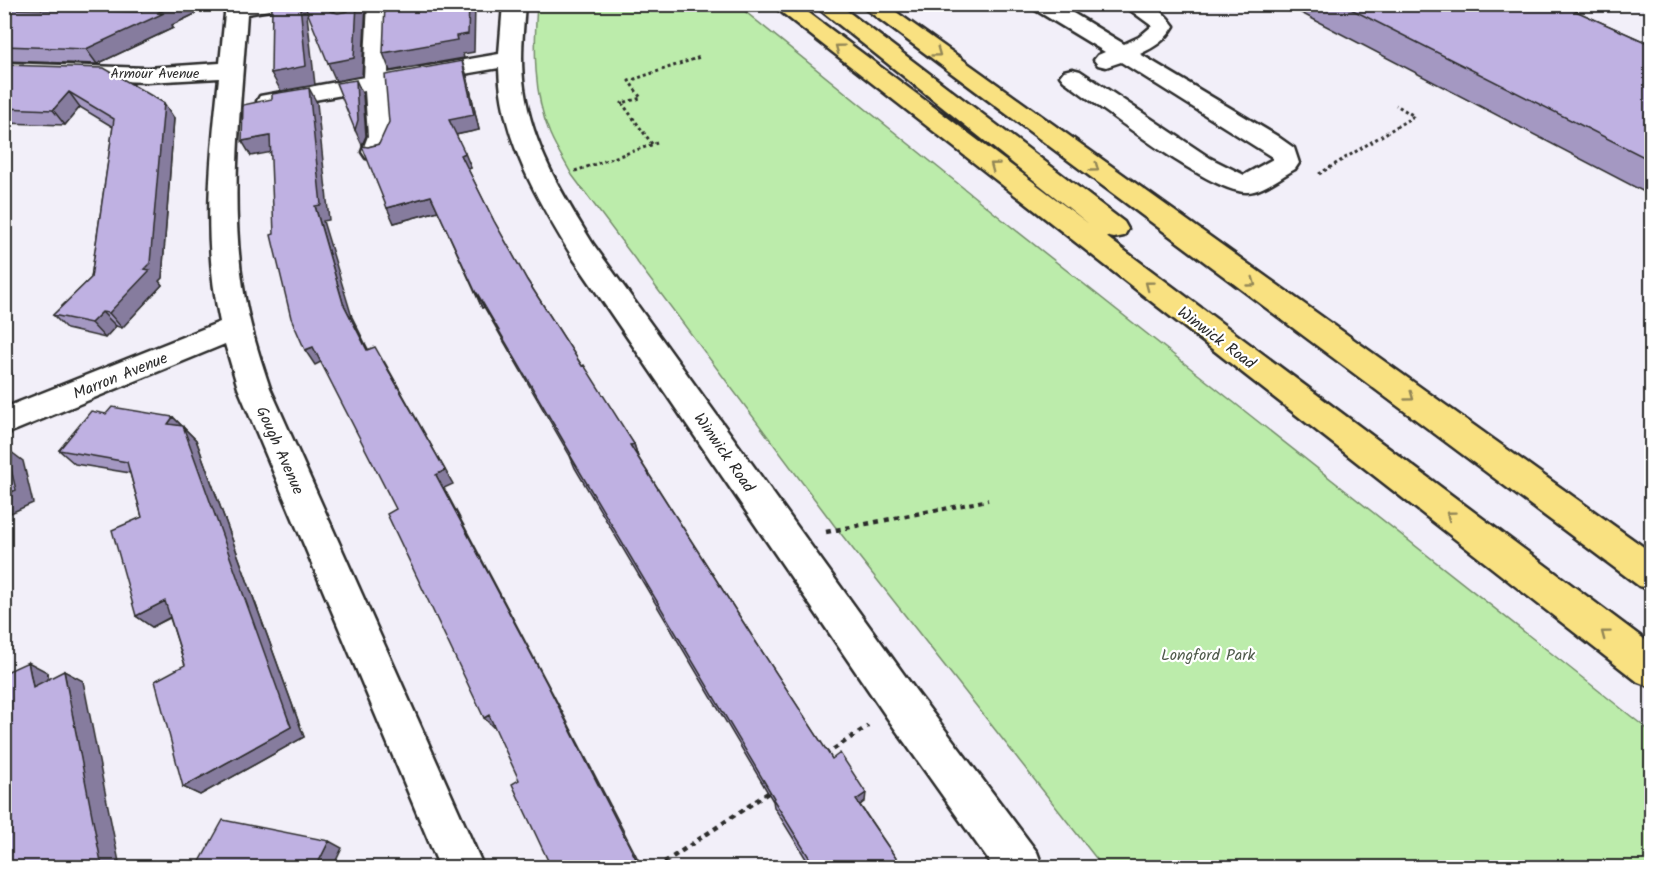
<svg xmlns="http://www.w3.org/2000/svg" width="1656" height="872" font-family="Kalam,sans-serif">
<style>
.green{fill:#bcecab;stroke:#748c6b;stroke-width:1.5}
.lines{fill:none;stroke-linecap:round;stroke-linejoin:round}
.minor-casing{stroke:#2b2b2b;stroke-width:5}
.highway-casing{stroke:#2b2b2b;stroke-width:5}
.path-far2{stroke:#2b2b2b;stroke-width:3;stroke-dasharray:3 3;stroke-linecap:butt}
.path-far1{stroke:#2b2b2b;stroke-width:4;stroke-dasharray:4.5 4.5;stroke-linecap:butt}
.path{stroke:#2b2b2b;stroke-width:4.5;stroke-dasharray:5 5;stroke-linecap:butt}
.minor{fill:#fff;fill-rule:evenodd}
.highway{fill:#f9e181;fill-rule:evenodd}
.wall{fill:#a498c2;stroke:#2b2b2b;stroke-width:1.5}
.shaded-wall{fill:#867c9e;stroke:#2b2b2b;stroke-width:1.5}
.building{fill:#bfb1e2;stroke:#2b2b2b;stroke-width:1.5}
.oneway{stroke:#928656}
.labels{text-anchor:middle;stroke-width:4.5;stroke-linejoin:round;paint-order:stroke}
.far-street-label{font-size:14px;fill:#2b2b2b;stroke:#fff}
.street-label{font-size:16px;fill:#2b2b2b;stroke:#fff}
.park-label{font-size:16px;fill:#4f5b4b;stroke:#fff}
</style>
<rect width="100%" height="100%" fill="#f2eff9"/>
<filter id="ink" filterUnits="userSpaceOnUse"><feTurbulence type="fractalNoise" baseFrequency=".0167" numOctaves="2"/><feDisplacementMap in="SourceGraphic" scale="12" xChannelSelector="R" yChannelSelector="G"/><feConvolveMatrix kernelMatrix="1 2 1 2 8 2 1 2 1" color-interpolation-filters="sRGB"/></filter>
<g filter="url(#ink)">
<path class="green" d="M537 5H737L1008 224 1651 732V867H1103L834 525 572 175C565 162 556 148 550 134 533 94 534 47 537 5Z"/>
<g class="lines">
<g class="minor-casing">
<path id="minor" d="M226 4H278L275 9 247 14C241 105 229 196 243 287 248 321 259 355 270 388L484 868H440L238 388 225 344 4 435V408L220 322C202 241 210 159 219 78L147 82 4 77V63L147 68 220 63Z
M335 4H357L358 22 355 27 347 29 339 27 336 22Z
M368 4H390L388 73 499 54 503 4H525C523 32 520 60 524 88 532 146 563 195 593 244L916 691 1037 852 1043 868H994L888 719 573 258C537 199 501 139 499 68L388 87 394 136 384 158 375 160 366 158 362 152 368 136 365 91 269 108 260 106 257 101 260 96 364 77Z
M1031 4H1058L1124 44 1139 37 1152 26 1122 4C1148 4 1159 4 1174 26 1166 40 1155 47 1140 54L1277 136 1294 148 1299 163 1295 169C1282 176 1261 193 1246 192 1207 191 1101 107 1064 81L1060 76 1064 71 1072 69 1080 71 1210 158 1244 175 1273 159 1272 157 1121 62 1106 67 1098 65 1094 60 1098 55 1105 52 1034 9Z"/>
</g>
<g class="highway-casing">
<path id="highway" d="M771 4H797L1089 224 813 4H838L1124 222 1128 229 1124 236 1114 238 1105 236 1652 645V687L1638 682Z
M859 4H885L1652 553V590L1639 586Z"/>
</g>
<path class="path-far2" d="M652 144 622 103 641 98 629 81 700 57
M575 171 657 143
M1319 174 1414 116 1396 105"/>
<path class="path-far1" d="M934 511 988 500"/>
<path class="path" d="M826 532 941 509
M825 755 868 726
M656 868 771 791"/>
<use href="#minor" class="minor"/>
<use href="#highway" class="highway"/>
</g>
<path class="wall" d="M1284 4H1560L1652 45V196Z
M4 9 195 14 172 25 173 28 97 64 4 61Z
M4 65 174 118 162 278 159 281 162 285 122 328 116 326 105 338 67 329 53 315 91 278 113 127 80 107 65 125 4 123Z
M467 76 479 130 456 135 471 168 468 169 494 221 527 280 582 366 634 444 638 457 752 636 832 759 865 801 860 805 902 867H811L774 807 773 801 575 468 570 456 484 307 482 308 438 211 394 223 368 147 379 144Z
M106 414 173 417 196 440 304 737 200 795 183 787 185 665 170 618 152 627 136 616 142 517 130 473 75 464 59 450Z"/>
<path class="shaded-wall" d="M175 4H196L195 14 172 25 173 28 97 64 86 49Z
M300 4H305L310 14 307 15 315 85 281 91 271 73Z
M326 4H333L334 23Z
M357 4H366L362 76 336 81 328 63Z
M469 4H475L474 52 463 54 464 58 390 71 383 53 456 36Z
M462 61 467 76 479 130 455 135 449 120Z
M356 80 363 95 366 136 362 145 355 130Z
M309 88 317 103 329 220 323 221 352 317 376 365 367 350 343 303 315 206Z
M69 92 80 107 65 125 53 110Z
M164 103 174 118 162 278 159 281 162 285 122 328 109 313 144 269Z
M270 136 278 151 251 156 242 141Z
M465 153 471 168 467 170 461 155Z
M431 196 438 211 394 223 387 208Z
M476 293H477L484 307 482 308Z
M102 312 116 326 105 338 91 323Z
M4 341 12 375 4 378Z
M313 347 323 361 315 365 305 350Z
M384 361 453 484 444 488 552 692 642 867H640L436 475Z
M173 417 196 440 304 737 200 795 183 787 291 727 168 424Z
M634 444 638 457 630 445Z
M6 448 23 461 33 503 4 516Z
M165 601 180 612 152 627 136 616Z
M28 662 47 672 52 697 33 687Z
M64 671 83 681 120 867H101Z
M489 715 497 725 493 727 484 718Z
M866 793 865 801 856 808V800Z
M329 841 342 848 333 867H316Z"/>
<path class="building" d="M143 4H175L157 13H164L86 49 4 46V9L141 12Z
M272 4H300L306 66 271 73Z
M304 4H326L330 11 338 13 348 11 352 4H357L354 58 328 63Z
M385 4H469L468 34 456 36 457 40 383 53Z
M1341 4H1560L1652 45V161Z
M462 61 474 115 449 120 465 153 461 155 494 221 527 280 582 366 584 365 634 444 630 445 752 636 832 759 840 753 866 793 856 800 902 867H815L773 799 774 798 570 455 571 454 477 293H476L431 196 387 208 362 146 368 147 379 144 389 122 385 75Z
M4 65 104 68 164 103 150 263 144 269 150 270 109 313 102 312 91 323 53 315 91 278 114 119 69 92 53 110 4 108Z
M356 80 358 120 355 130 336 83Z
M309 88 321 205 315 206 343 303 367 350 375 347 445 470 436 475 546 682 640 867H551L512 784 519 780 489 715 484 718 387 514 396 509 313 347 305 350 291 318 271 235 274 234 270 136 242 141 243 105 272 99V94Z
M112 407 173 417 168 424 183 426 291 727 183 787 155 681 185 665 165 601 136 616 112 530 142 517 127 462 59 450 91 411 106 414Z
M6 448 16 490 4 495V449Z
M28 662 33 687 64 671 102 867H4V673Z
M223 820 329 841 316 867H197Z"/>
<defs><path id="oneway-chevron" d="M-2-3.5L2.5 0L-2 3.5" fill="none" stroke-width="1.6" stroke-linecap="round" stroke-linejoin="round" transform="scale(1.5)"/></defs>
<g class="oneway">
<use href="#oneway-chevron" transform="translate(839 48) rotate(-143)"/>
<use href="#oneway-chevron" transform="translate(937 53) rotate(36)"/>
<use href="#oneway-chevron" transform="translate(994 166) rotate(-143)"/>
<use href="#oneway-chevron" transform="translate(1095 168) rotate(36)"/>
<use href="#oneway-chevron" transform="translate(1252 283) rotate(36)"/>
<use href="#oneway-chevron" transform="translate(1149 285) rotate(-143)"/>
<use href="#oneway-chevron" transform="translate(1410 397) rotate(36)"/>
<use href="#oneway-chevron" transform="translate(1450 515) rotate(-143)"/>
<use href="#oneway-chevron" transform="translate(1605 634) rotate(-143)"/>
</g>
</g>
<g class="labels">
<g class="far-street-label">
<text x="155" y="78">Armour Avenue</text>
</g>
<g class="street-label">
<text transform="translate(1217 337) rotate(37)" y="6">Winwick Road</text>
<text transform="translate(120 375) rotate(-22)" y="6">Marron Avenue</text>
<text transform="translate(281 450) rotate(66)" y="6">Gough Avenue</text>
<text transform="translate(725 452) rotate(55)" y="6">Winwick Road</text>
</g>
<g class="park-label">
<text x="1208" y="660">Longford Park</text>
</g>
</g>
<rect width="1656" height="872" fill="none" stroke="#fff" stroke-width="24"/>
<rect x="12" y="12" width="1632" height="848" fill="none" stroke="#2b2b2b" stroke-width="2" filter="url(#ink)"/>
</svg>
